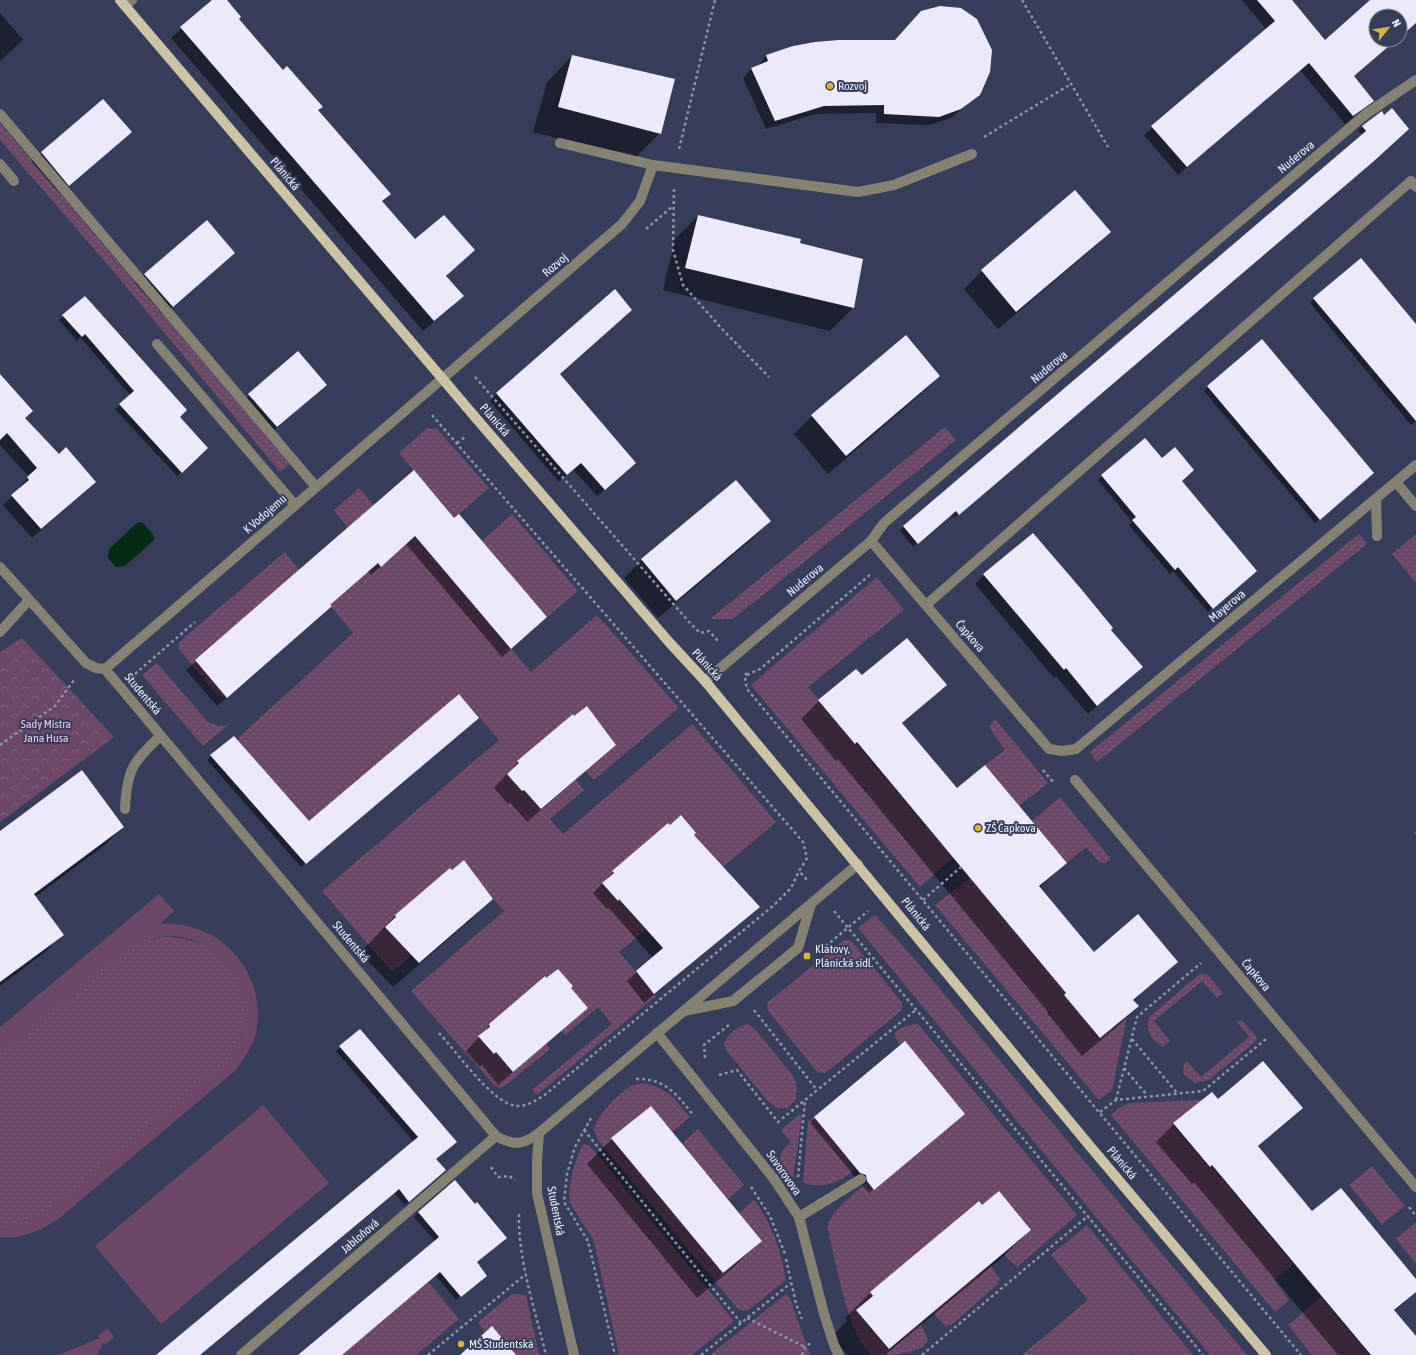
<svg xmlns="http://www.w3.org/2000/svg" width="1416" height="1355" font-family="'Asap Condensed',sans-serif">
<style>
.grass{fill:url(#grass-dots)}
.park{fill:url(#park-crowns)}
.pitch{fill:#6c4767}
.water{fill:#032c13}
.shadow{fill:#0007}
.building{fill:#eceafa}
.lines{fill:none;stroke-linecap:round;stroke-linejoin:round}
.path{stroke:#8e93aa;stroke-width:2.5;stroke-dasharray:3 3;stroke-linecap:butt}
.minor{stroke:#868273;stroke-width:10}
.major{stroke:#cdc3a5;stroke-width:10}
.poi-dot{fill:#d8b434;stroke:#363d5a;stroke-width:1.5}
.labels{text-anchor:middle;stroke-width:4;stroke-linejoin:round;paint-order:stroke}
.poi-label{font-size:12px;fill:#ecf0ff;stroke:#363d5a;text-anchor:start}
.street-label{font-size:12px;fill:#ecf0ff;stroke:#363d5a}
.park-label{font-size:12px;fill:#f7c4ef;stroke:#363d5a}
</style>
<defs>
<pattern id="grass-dots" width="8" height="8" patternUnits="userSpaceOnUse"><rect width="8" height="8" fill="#6c4767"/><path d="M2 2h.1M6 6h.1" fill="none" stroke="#81627e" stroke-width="1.8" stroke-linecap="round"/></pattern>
<pattern id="park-crowns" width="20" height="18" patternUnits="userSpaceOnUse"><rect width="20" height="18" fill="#6c4767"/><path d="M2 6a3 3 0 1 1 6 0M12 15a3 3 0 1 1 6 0" fill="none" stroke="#81627e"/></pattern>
</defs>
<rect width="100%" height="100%" fill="#363d5a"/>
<path class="grass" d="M0 123 290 464 280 472 113 271 0 140Z
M945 427 956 440 733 619H710Z
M427 428 437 429 489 488 454 518 399 453Z
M359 488 374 505 348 528 334 510Z
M512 514 578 591 547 617 482 541Z
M1359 534 1367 544 1097 762 1090 752Z
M1416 534V583L1392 554Z
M415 536 531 672 597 615 679 708 594 780 585 771 616 745 587 706 574 716 573 714 517 761 519 763 507 774 522 791 524 790 541 809 576 780 584 790 550 819 563 834 692 724 776 822 690 895 711 854 694 835 696 833 681 815 670 825 668 823 612 871 614 873 602 883 617 901 619 899 663 915 619 952 656 996 538 1094 534 1093 533 1089 612 1024 598 1007 566 1035 561 1031 588 1008 571 988 573 986 557 969 546 978 544 976 489 1024 490 1027 479 1036 494 1054 496 1052 513 1072 546 1043 550 1049 510 1082 500 1088 495 1086 411 991 504 911 477 880 478 878 464 860 452 870 450 868 395 915 396 917 385 927 412 955 392 972 322 891 499 740 459 694 308 822 237 739 353 633 329 604 378 563 381 567Z
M285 552 299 570 195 660 227 698 217 695 178 648 179 642Z
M877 577 904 610 808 687 953 858 920 887 751 685Z
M157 663 208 722 218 726 228 725 203 746 142 675Z
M995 719 1048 783 1019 806 985 765 1005 750 992 732 990 726Z
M1060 797 1111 859 1105 863 1099 862 1086 847 1067 863 1032 821Z
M970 878 1066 993 1064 995 1100 1038 1127 1016 1112 1090 1099 1100 935 905Z
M875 915 918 963 1247 1355H1210L858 928Z
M163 937C174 937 185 938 196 942 231 953 249 994 243 1028 240 1040 233 1051 226 1061L49 1209C35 1218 18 1226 0 1224V1057L130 949 145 941Z
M844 940H850L854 944 899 999 902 1003V1010L828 1071 825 1073 817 1072 769 1012 767 1008 768 1002Z
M1201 973 1208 975 1223 993 1217 998 1202 981 1154 1021 1170 1041 1163 1047C1150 1040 1146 1031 1149 1017Z
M1242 1020 1257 1037 1255 1042 1209 1080 1195 1083 1183 1074 1184 1064 1187 1061 1201 1077 1249 1037 1237 1022Z
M748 1024 754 1028 794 1077 797 1086 796 1099 788 1108H776L766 1099 726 1050 724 1043C728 1034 737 1026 748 1024Z
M918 1024 1077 1215 1017 1267 1003 1254 1031 1230 999 1192 982 1205 978 1201 941 1233 944 1237 911 1264 908 1260 870 1292 873 1296 856 1310 888 1349 920 1323 928 1339C924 1355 888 1355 871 1355 846 1330 836 1260 827 1226 835 1207 852 1195 868 1182L874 1189 965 1114 905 1042 901 1045 895 1038V1032C903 1026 909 1025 918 1024Z
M645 1083C671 1091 673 1097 690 1117L672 1132 651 1106 612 1138 723 1273 762 1241 739 1213 754 1200C772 1223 781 1252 786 1280L747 1311 738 1309 598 1140 594 1130C595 1117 621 1091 633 1085 636 1084 641 1084 645 1083Z
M1202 1100 1173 1125 1209 1168 1211 1166 1293 1264 1274 1280 1289 1300 1275 1312 1111 1115 1120 1107 1130 1103Z
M800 1114 802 1116 793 1178 781 1166C779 1154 782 1149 791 1142L781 1130Z
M814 1117 856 1169C841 1181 822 1191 803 1182L808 1122Z
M698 1129 744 1185 728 1199 682 1144Z
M584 1144 589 1145 734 1321 692 1355H619L594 1241 570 1203C567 1191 575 1154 584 1144Z
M1372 1166 1405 1206 1382 1224 1349 1185Z
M1416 1222V1264L1396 1239Z
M1087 1225 1193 1355H1134L1132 1353 1129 1355H1022L1088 1300 1051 1255Z
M990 1265 1000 1279 997 1285 951 1325 945 1326 932 1312Z
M428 1282 459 1319 416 1355H340Z
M512 1294 526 1295 539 1355H516L485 1333 478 1322Z
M786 1294 790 1298 810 1355H710Z
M1321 1297 1369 1355H1312L1288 1325Z"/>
<path class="park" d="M22 638 114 737 0 822V652Z"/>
<path class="pitch" d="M159 894 174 911 160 924C219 919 268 972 256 1032 253 1046 244 1058 236 1070L57 1220C40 1230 21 1240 0 1237V1224C18 1226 35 1218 49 1209L226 1061C233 1051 240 1040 243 1028 251 981 212 930 161 937 150 939 140 944 130 949L0 1057V1027Z
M263 1105 329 1183 161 1324 95 1246Z
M107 1328 114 1337 106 1344 104 1342 97 1355H58L100 1338 98 1336Z"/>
<path class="water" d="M138 522 143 523 153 534 154 540 125 566 116 567 108 558 109 549Z"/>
<path class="shadow" d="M213 0H225L238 19 283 71 321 107 317 111 390 194 381 202 415 240 474 250 446 276 452 306 423 331 171 38Z
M1242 0H1291L1325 41 1373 0H1416V23L1400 37V16H1376V40H1396L1353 77 1372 101 1345 124 1300 70 1178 175 1144 135 1266 29Z
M0 13 23 40 0 61Z
M895 41 979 94 951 118 929 125 876 123V113L815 114 766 129 743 78 751 69 758 66 766 56 793 47Z
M572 56 660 133 635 158 533 132 547 82Z
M103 100 130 132 60 194 32 162Z
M1381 113 1404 133 1334 195 954 518 951 515 913 547 900 531 904 526 1362 135 1358 131Z
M698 216 862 260 853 308 830 331 663 290 675 239Z
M1109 232 1092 249 998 329 964 289 982 271Z
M234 253 163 315 135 283 144 274Z
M85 297 179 417 207 448 177 476 115 409 130 395 80 337 77 341 59 320Z
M1314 299 1416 325V421L1411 425 1310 303Z
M906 336 939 376 921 394 828 474 794 434 812 416Z
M298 353 316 394 267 436 240 404Z
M559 374 627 470 597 496 573 469 559 482 490 401 497 393Z
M0 380 24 418 85 491 32 538 3 505 20 489 19 487 29 477 0 445Z
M1208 387 1369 477 1315 523 1204 391Z
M414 472 454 519 546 617 502 657 406 544 371 575 368 571 329 605 330 606 321 615 217 706 186 670Z
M1102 476 1181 481 1252 575 1208 612 1173 571 1170 574 1129 525 1132 522 1098 480Z
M770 521 752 539 658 618 624 578 642 560Z
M984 575 1110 630 1142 667 1088 714 1056 676 1054 678 975 584Z
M862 676 946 685 902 724 957 790 1066 863 1039 888 1093 953 1177 962 1133 1001 1138 1006 1120 1024 1082 1056 1047 1013 1048 1012 838 759 836 761 801 719 819 701Z
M573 715 615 745 527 822 510 802 508 804 494 788 518 762Z
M473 722 301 867 207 760 211 756 309 822Z
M669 826 693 835 744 920 644 1003 627 981 653 958 609 908 607 909 593 893 613 872Z
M123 827 105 845 35 897 63 934 45 952 0 986V832Z
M450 869 492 899 466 924 393 987 360 953 395 916Z
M570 988 586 1008 498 1085 482 1065 480 1067 466 1051 490 1025Z
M360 1030 435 1159 440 1174 405 1205 394 1193 199 1355H157L414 1142 336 1051Z
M904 1043 960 1118 869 1193 863 1186 862 1179 855 1177 810 1122Z
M1218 1100 1301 1108 1258 1147 1312 1213 1416 1280V1291L1394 1312 1416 1337V1355H1338L1194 1182 1192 1184 1156 1142 1174 1124Z
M612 1139 760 1241 735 1266 697 1298 587 1164Z
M979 1202 982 1207 1030 1230 1004 1256 885 1355H847L832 1336 847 1321 845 1318 870 1293Z
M419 1212 501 1242 476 1263 482 1280 456 1300 436 1276 340 1355H299L435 1241 414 1217Z"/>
<path class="building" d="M212 0H227L241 17 239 19 283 70 287 66 323 107 318 110 391 194 382 201 415 239 444 215 475 250 446 276 464 296 434 321 180 27Z
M1257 0H1292L1325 40 1370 0H1416V23L1400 37V16H1376V40H1396L1354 76 1374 101 1353 116 1309 63 1187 167 1151 126 1275 21Z
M940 6 961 8 977 19 992 50 990 72 980 95 961 109 939 117 884 114V105L824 106 775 121 751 68 768 61 766 55 793 46 815 42 839 40H895L921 11Z
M572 55 675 79 661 134 558 107Z
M103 99 132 132 69 186 41 152Z
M1392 108 1409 129 1374 161 959 515 956 511 918 544 903 526 1366 131 1362 126 1382 111 1384 115Z
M1075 190 1111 232 1016 312 981 270Z
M698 215 801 239 800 243 863 259 854 308 685 268Z
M207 220 235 253 173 307 144 274Z
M1361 258 1416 324V421L1313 298Z
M615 289 632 310 560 374 636 463 605 490 581 463 567 475 496 393Z
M85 296 187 410 180 417 208 448 182 473 119 404 134 391 85 334 82 337 62 315Z
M906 335 940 376 846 456 811 415Z
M1262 339 1374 473 1320 520 1207 386Z
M298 351 327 385 277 427 248 394Z
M0 374 33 411 25 418 59 454 66 447 96 482 41 529 11 495 29 480 27 477 37 468 7 433 0 440Z
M1145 438 1162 458 1175 447 1194 470 1182 481 1257 571 1213 609 1178 567 1175 570 1132 520 1136 517 1101 475Z
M414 470 454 518 459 514 547 617 511 649 415 536 381 567 378 563 330 605 332 606 227 698 195 660Z
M736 480 771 521 676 601 641 559Z
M1033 533 1082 590 1113 628 1111 630 1143 667 1097 706 1066 668 1064 670 983 574Z
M907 638 947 685 902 723 957 788 985 765 1067 863 1039 886 1094 952 1138 914 1178 962 1133 1000 1139 1006 1100 1038 1064 995 1066 993 961 867 857 742 855 744 818 700 856 669 862 675Z
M459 694 479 718 306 864 210 755 234 736 309 821Z
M587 706 616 745 541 809 524 790 522 791 507 774 519 763 517 761 573 714 574 716Z
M82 770 124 827 34 894 64 935 0 982V831Z
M681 815 696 833 694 835 760 907 654 994 636 971 663 948 619 899 618 901 602 883 614 873 612 871 668 823 670 825Z
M464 860 493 899 419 963 385 927 396 917 395 915 450 868 452 870Z
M558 969 573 986 571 988 588 1008 513 1072 496 1052 494 1054 478 1036 490 1027 489 1024 545 976 546 978Z
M360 1029 457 1142 436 1159 446 1170 409 1202 399 1189 397 1191 200 1355H156L418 1137 339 1046Z
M905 1041 965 1114 874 1190 867 1181 866 1175 860 1173 814 1117Z
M1263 1061 1303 1108 1258 1146 1312 1211 1341 1188 1416 1279V1292L1394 1310 1416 1336V1355H1371L1212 1165 1210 1167 1173 1123 1212 1092 1218 1099Z
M651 1106 762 1241 723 1273 611 1138Z
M455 1180 475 1204 477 1202 507 1238 477 1262 487 1276 461 1297 440 1272 342 1355H298L439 1237 418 1212Z
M999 1191 1031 1230 889 1349 856 1310 873 1296 870 1292 979 1201 982 1205Z
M492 1326 516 1355H460Z"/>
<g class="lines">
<path class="path" d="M1022 0 1108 147
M984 137 1071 84
M679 149 715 0
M674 189 673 250 683 285 723 330 769 377
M646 229 673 206
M475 377 690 623 700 633 709 631 719 642
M432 415 803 842 807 858 799 871 807 880
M457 443 465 437
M745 673 747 675 745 680 747 689 1301 1355
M135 674 195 622
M747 675 760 669 872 573
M0 745 55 706 74 680
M1043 770 1054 783
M1416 833V834
M923 900 961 867
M834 911 1203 1355
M821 950 868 911
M754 1010 817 1090
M439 1033C456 1051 492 1103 516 1106 527 1107 539 1099 547 1093L774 905 791 888 799 871
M1132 1039 1177 1093
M705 1058 704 1045 730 1024
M1124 1068 1147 1095
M719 1075 737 1070 778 1122 917 1009
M636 1079C666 1078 677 1095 694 1116
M1116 1100 1137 1017 1201 963
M1100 1112 1116 1100 1203 1091 1266 1039
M591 1118 575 1147 567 1174 564 1202 588 1241 615 1355
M584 1130 741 1323
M491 1167 498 1177 509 1176 515 1180
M798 1177 805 1100
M751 1187 770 1216 785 1254
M1409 1207 1416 1216
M519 1214C518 1261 535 1309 546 1355
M786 1259 796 1304 802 1319
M747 1318 805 1347
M428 1355 526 1274
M701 1355 791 1283
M802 1355 805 1347 811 1343
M922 1355 1088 1216"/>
<path class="minor" d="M125 6 132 0
M0 114 316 487
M560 143 653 165
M0 164 14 181
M157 344 295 505
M1396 482 1416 506
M1376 498 1377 536
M871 541 1049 749 1062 751 1076 749 1416 465
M0 567 86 663 96 668 105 669 496 1136C514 1146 523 1145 539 1133L858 864
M926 605 1411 181 1416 187
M0 632 29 600
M105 669 622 224 640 201 653 165 858 192 894 185 972 154
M705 681 871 541 884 523 1366 114 1416 80
M1075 780 1416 1187
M125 809C127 769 132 764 160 736
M684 1011 733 1001 798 948 811 904
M657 1033 774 1179 799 1217 824 1314 834 1345 839 1355
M539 1133 537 1161V1193L574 1355
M799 1217 861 1179
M241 1355 496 1136"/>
<path class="major" d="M120 0 481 424 669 642 705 681 1089 1145 1266 1355"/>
</g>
<g class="poi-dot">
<circle cx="830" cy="86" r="4"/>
<circle cx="978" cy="828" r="4"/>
<rect x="803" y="952" width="8" height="8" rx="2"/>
<circle cx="461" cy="1344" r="4"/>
</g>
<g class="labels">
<g class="poi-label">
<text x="838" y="90">Rozvoj</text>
<text x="986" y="832">ZŠ Čapkova</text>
<text x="815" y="953">Klatovy,<tspan x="815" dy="14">Plánická sídl.</tspan></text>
<text x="469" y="1348">MŠ Studentská</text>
</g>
<g class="street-label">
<text transform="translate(1296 157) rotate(-40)" y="4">Nuderova</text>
<text transform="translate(285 174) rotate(50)" y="4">Plánická</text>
<text transform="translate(555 265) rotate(-41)" y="4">Rozvoj</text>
<text transform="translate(1049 367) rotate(-40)" y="4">Nuderova</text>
<text transform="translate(495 420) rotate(49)" y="4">Plánická</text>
<text transform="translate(265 514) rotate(-41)" y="4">K Vodojemu</text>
<text transform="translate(805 580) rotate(-40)" y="4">Nuderova</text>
<text transform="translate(1227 606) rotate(-40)" y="4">Mayerova</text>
<text transform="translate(970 636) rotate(49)" y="4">Čapkova</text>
<text transform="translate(707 665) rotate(48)" y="4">Plánická</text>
<text transform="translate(143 694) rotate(50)" y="4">Studentská</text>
<text transform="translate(916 914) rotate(51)" y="4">Plánická</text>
<text transform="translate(351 942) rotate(50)" y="4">Studentská</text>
<text transform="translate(1256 975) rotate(50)" y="4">Čapkova</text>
<text transform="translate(1122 1163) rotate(50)" y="4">Plánická</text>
<text transform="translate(784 1173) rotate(55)" y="4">Suvorovova</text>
<text transform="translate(556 1211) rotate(79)" y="4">Studentská</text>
<text transform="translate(360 1236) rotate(-41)" y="4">Jabloňová</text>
</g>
<g class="park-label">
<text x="46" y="728">Sady Mistra<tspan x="46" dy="14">Jana Husa</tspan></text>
</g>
</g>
<g transform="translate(1388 28) rotate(60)"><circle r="19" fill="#363d5a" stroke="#7f859c"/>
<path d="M0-3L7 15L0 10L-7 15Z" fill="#d8b434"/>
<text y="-6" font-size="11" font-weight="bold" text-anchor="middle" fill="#ecf0ff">N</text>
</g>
</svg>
